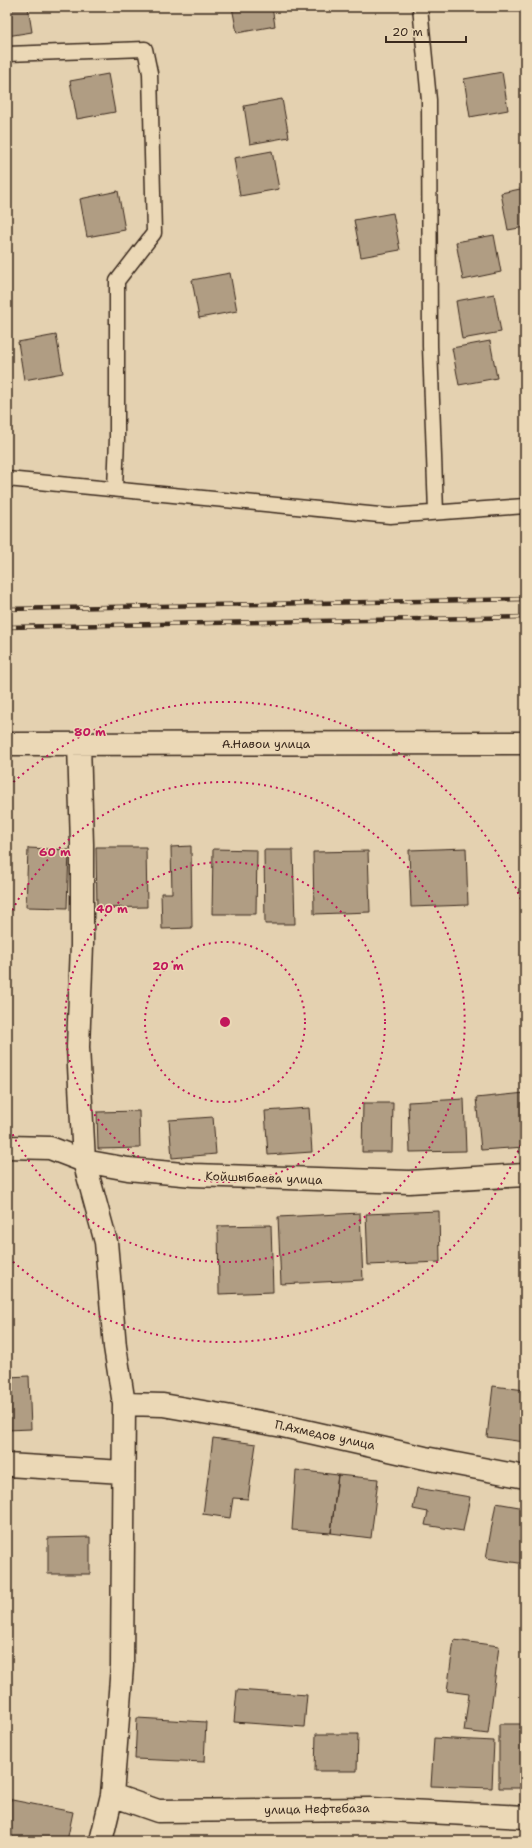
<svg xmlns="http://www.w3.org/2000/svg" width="532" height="1848" font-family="'Shantell Sans',sans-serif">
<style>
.building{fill:#b09d83;stroke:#3b2a1e}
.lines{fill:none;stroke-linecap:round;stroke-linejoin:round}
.service-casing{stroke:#3b2a1e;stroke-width:17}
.minor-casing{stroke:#3b2a1e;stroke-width:25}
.service{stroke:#ebd8b6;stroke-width:14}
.minor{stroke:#ebd8b6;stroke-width:22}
.rail-casing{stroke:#3b2a1e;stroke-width:4.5}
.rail{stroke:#ebd8b6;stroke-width:3;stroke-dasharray:9;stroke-linecap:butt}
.ring{fill:none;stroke:#c2185b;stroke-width:2;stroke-dasharray:2 4}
.labels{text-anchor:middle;stroke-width:3;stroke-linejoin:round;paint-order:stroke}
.street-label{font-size:12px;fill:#3b2a1e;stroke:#ebd8b6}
.centre{fill:#c2185b;stroke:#ebd8b6;stroke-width:2}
.ring-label{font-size:12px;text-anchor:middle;font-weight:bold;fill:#c2185b;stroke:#ebd8b6;stroke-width:3;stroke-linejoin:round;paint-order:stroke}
</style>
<rect width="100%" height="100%" fill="#e4d1b0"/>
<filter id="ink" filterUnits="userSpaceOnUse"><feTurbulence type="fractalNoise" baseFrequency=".025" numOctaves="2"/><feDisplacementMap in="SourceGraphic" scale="8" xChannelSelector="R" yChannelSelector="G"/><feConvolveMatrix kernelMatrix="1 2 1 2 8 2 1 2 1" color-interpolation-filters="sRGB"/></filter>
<g filter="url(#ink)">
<path class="building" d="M7 7H28L32 32 7 36Z
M232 7H272L275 26 237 33Z
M502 72 508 110 470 117 464 79Z
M108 74 115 112 77 119 70 81Z
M282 99 289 137 250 144 244 106Z
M272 151 279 189 240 196 234 158Z
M525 188V227L508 230 501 193Z
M118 191 125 230 87 237 80 199Z
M393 213 400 250 361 257 354 220Z
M494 235 501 272 463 280 456 242Z
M230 273 237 311 199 318 192 280Z
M494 294 501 332 462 339 456 301Z
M56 335 63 373 24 380 18 342Z
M490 341 497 378 459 385 452 348Z
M191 846 192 928 162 929 161 893H172L171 847Z
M96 847H146L147 907 97 908Z
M28 848 69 850 67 908 26 907Z
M466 848 468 905 411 907 409 850Z
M213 849 257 850 256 914H212Z
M264 850H293L295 924H265Z
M368 851 370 912 314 914 313 852Z
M525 1093V1147L481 1150 476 1098Z
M464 1099 466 1151 410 1152 408 1102Z
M363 1103H393L392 1152H362Z
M309 1108 312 1152 268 1155 265 1111Z
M139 1111 140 1148 98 1149 97 1112Z
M213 1117 216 1154 172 1158 169 1120Z
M439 1211 440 1262 368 1265 366 1214Z
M360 1213 363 1280 281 1284 278 1217Z
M271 1225 273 1292 219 1294 218 1226Z
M29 1376 31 1429 7 1430V1377Z
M493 1386 525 1390V1442L487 1437Z
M213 1438 256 1444 248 1499 233 1498 230 1518 203 1514Z
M296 1470 338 1475 331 1533 292 1530Z
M338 1475 378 1479 371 1538 331 1533Z
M417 1488 470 1497 463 1531 425 1525 428 1512 413 1509Z
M496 1503 525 1508V1564L486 1558Z
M90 1537V1574H48V1538Z
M454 1640 499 1646 488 1734 464 1731 469 1694 447 1691Z
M237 1690 307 1695 304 1727 234 1722Z
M137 1718 206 1722 204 1762 135 1759Z
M499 1724H525V1788H499Z
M316 1734H358L357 1771H315Z
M434 1738 494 1741 492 1788 431 1786Z
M7 1799 73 1812 67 1841H7Z
M128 1839 197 1841H128Z"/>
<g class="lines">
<g class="service-casing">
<path id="service" d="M420 7 429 100 430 346 436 512
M7 54 145 49 150 73 154 233 117 281V438L115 489
M7 479 390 516 525 506"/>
</g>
<g class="minor-casing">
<path id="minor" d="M7 744 525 743
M79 744 82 844V945L78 1047 84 1161 106 1242 115 1347 124 1404 122 1666 112 1795 101 1841
M7 1147 50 1148 84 1161 128 1169 193 1175 409 1182 525 1175
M124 1404 163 1405 283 1426 425 1458 525 1477
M7 1465 123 1472
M112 1795 158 1811 370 1809 525 1817"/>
</g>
<use href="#service" class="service"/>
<use href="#minor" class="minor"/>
<g class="rail-casing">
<path id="rail" d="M7 609 525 599
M7 627 525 617"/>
</g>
<use href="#rail" class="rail"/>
</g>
</g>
<g class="ring">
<circle cx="225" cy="1022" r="80"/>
<circle cx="225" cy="1022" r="160"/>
<path d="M7 921A240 240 0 1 1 7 1123"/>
<path d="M525 1134A320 320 0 0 1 9 1258M9 786A320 320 0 0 1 525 910"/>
</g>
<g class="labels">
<g class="street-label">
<text x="266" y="748">А.Навои улица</text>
<text transform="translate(264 1178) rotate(2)" y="4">Койшыбаева улица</text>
<text transform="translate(325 1435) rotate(12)" y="4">П.Ахмедов улица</text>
<text transform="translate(317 1809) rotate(-1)" y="4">улица Нефтебаза</text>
</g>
</g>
<circle cx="225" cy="1022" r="6" class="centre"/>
<g class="ring-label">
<text x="90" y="736">80 m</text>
<text x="55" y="856">60 m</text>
<text x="112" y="913">40 m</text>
<text x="168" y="970">20 m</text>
</g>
<rect width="532" height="1848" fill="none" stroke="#ebd8b6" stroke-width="24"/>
<rect x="12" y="12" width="508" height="1824" fill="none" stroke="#3b2a1e" stroke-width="1.5" filter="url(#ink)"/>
<path d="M386 36v6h80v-6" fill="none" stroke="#3b2a1e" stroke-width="2"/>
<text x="392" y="36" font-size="12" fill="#3b2a1e" stroke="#ebd8b6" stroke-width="3" paint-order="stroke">20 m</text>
</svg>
